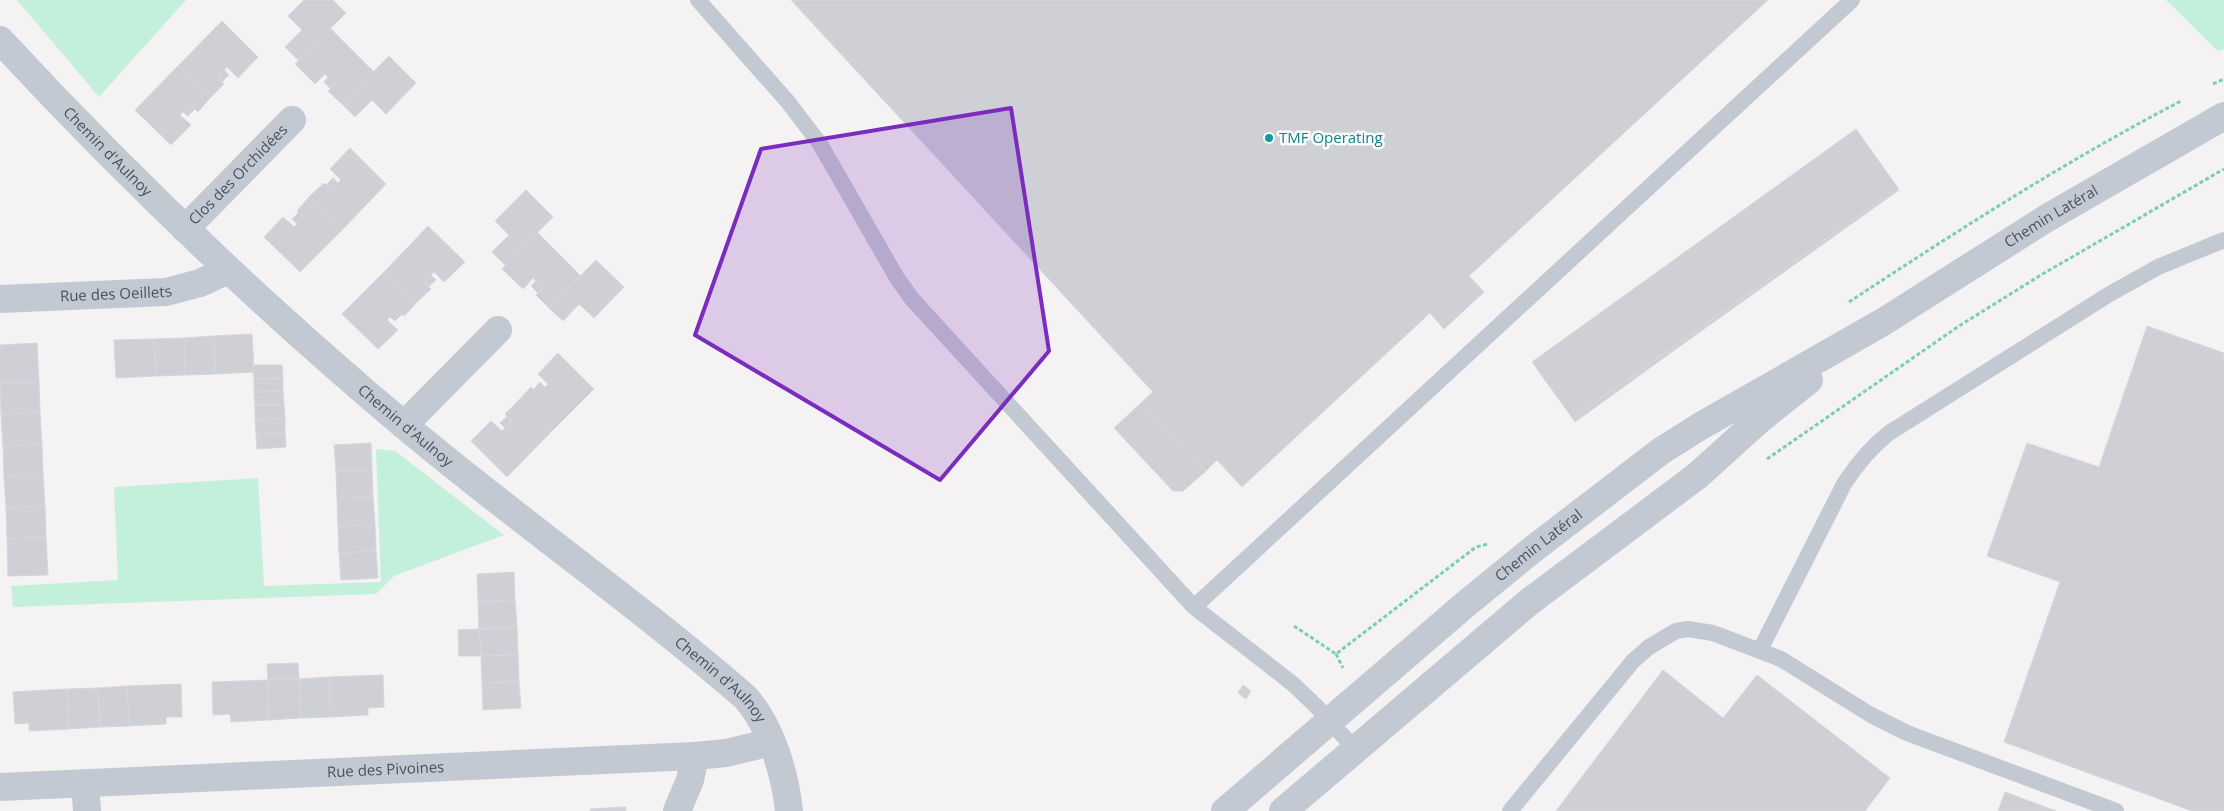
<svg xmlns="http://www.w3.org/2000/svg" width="2224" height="811" font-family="'Open Sans',sans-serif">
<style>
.green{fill:#c2f0db}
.building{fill:#ced0d6;stroke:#d6d7dd}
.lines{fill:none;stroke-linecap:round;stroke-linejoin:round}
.path{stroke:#7aceb3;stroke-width:3;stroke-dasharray:4 2.5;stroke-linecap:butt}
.service{stroke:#c3c9d3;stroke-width:16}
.minor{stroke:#c3c9d3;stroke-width:28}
.tertiary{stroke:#c3c9d3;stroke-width:28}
.marked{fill:#7b2cbf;fill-opacity:0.2;stroke:#7b2cbf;stroke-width:4;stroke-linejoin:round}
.culture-dot{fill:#0f9aa8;stroke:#fff;stroke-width:2}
.labels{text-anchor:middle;stroke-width:5;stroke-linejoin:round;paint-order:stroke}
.culture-label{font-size:15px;fill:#0d838f;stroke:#fff;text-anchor:start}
.street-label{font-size:15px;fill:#495160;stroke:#fff}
</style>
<rect width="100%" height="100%" fill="#f4f2f2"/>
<path class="green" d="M17 0H186L99 97Z
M2166 0H2224V49L2218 51Z
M376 449 395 451 504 535 394 576 376 594 13 607 11 586 118 580 114 487 258 478 264 586 381 582Z"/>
<path class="building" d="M304 0H333L346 13 298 60 285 47 302 30 288 16Z
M791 0H1768L1469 276 1484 292 1444 329 1430 313 1242 487 1217 460 1206 471 1142 402 1153 392Z
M222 21 258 57 238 78 227 67 218 77 224 84 210 98 178 66Z
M330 28 374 72 342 104 328 91 335 84 325 74 315 84 295 64Z
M389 56 416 83 386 114 372 100 355 117 342 104Z
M178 66 210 98 198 112 190 104 180 115 191 125 171 145 135 110Z
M224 70 229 75 222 82 218 77Z
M328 77 335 84 330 88 324 82Z
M190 104 195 109 188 116 183 112Z
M1856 129 1898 188 1573 419 1532 362Z
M350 148 386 184 343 229 310 196 324 183 331 190 341 180 330 169Z
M333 178 338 183 331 190 326 185Z
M1898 188 1899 190 1669 354 1667 351Z
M526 190 553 217 505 265 492 252 509 235 495 221Z
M310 196 343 229 300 272 264 237 283 217 294 227 304 217 297 211Z
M299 212 304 217 297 224 292 219Z
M428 226 465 262 444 282 434 272 424 282 431 289 417 302 385 271Z
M537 232 581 276 549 308 536 295 543 288 533 278 523 289 502 269Z
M596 260 624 287 594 318 579 304 563 321 549 308Z
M385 271 417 302 404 316 397 310 387 320 398 330 378 349 342 314Z
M431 275 436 280 428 287 424 282Z
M536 281 543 288 538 293 531 286Z
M397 310 402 314 395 321 390 317Z
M2147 326 2224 353V811H2192L2004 742 2060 582 1987 556 2027 443 2099 467Z
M252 334 254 372 216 374 213 336Z
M213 336 216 374 185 375 184 338Z
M184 338 185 375 156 376 154 339Z
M154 339 156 376 116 378 114 340Z
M37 343 39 382 0 383V345Z
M1667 351 1669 354 1575 422 1573 419 1577 414Z
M558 353 594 389 550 433 518 401 531 387 538 394 548 384 538 374Z
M253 365H282L283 378 254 379Z
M283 378V391L254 392V379Z
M39 382 40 412 1 414 0 383Z
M540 382 545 387 538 394 534 389Z
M283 391 284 405H255L254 392Z
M518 401 550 433 507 477 471 441 491 421 502 431 512 421 505 414Z
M1142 402 1206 471 1183 491H1173L1114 428Z
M255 405H284L285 418 255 420Z
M40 412 42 444 3 446 1 414Z
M507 416 512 421 505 428 500 423Z
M285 418V433L256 434 255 420Z
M285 433 286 447 257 449 256 434Z
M371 443 372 470 336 472 334 445Z
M42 444 43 475 4 476 3 446Z
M372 470 373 497 337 499 336 472Z
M43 475 45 506 6 508 4 476Z
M373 497 375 524 338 526 337 499Z
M45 506 46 537 7 539 6 508Z
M375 524 376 551 339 553 338 526Z
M46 537 48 575 8 576 7 539Z
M376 551 378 578 341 580 339 553Z
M514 572 515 600 478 602 477 574Z
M515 600 517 627 479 629 478 602Z
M517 627 518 654 481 656 479 629Z
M479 629 481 656H459L458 630Z
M518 654 519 681 482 683 481 656Z
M298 663 299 679 268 680 267 664Z
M1663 670 1723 718 1757 675 1890 778 1865 811H1556Z
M383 675 384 707 368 708V715L331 717 329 677Z
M329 677 331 717 301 718 299 679Z
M299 679 301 718 269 720 268 680Z
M268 680 269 720 231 722 230 714 213 715 212 682Z
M519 681 521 708 483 710 482 683Z
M181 684 182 717H166V724L129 726 127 686Z
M1243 685 1251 691 1246 699 1238 693Z
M127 686 129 726 100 727 98 688Z
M98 688 100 727 69 729 67 689Z
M67 689 69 729 29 731V723L15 724 13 692Z
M2005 792 2056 811H1998Z
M626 807V811H590V809Z"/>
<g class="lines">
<path class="path" d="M2213 84 2224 79
M1849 302C1957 231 2066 161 2181 101
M1767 459 1959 326 2041 275 2224 169
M1294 626 1336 654 1476 547 1488 544
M1336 654 1343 668"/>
<path class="service" d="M698 0 788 102 820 144 897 278 912 299 1194 607 1852 0
M1194 607 1293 684 1317 707 1355 749
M1760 650 1844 484C1857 464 1870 448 1889 433L2108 295 2158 267 2224 240
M1510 811 1633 661 1649 647 1676 631 1688 629 1713 633 1781 659 1871 715 1907 733 2116 811"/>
<g class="minor">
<path id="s1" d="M0 40C127 177 262 306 405 426 516 519 635 602 745 697 771 726 785 773 789 811"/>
<path id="s2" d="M185 229 292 120"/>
<path id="s3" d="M0 299 166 292 200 283 228 270"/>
<path d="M404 425 498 330"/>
<path d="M85 784 87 811"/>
<path id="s4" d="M0 787 695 756 726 753 772 742"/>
<path d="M677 811 690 780 695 756"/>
</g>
<g class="tertiary">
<path id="s5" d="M1225 811 1467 603 1532 550 1661 451 1699 427 1883 322 2047 218 2224 116"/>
<path d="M1283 811 1529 602 1697 476 1759 420 1809 380"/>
</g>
</g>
<path class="marked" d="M1011 108 1049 351 940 480 695 335 761 149Z"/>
<circle class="culture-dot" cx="1269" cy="138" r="5"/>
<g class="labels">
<g class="culture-label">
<text x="1279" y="143">TMF Operating</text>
</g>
<g class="street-label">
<text dy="5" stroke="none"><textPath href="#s1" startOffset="155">Chemin d'Aulnoy</textPath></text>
<text dy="5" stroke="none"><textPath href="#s2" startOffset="76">Clos des Orchidées</textPath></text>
<text dy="5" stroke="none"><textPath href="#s5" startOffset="1021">Chemin Latéral</textPath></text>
<text dy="5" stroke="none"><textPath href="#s3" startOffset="116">Rue des Oeillets</textPath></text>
<text dy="5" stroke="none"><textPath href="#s1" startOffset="560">Chemin d'Aulnoy</textPath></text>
<text dy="5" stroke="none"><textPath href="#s5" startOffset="411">Chemin Latéral</textPath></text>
<text dy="5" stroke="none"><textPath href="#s1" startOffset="965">Chemin d'Aulnoy</textPath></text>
<text dy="5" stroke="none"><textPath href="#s4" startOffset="386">Rue des Pivoines</textPath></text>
</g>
</g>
</svg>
